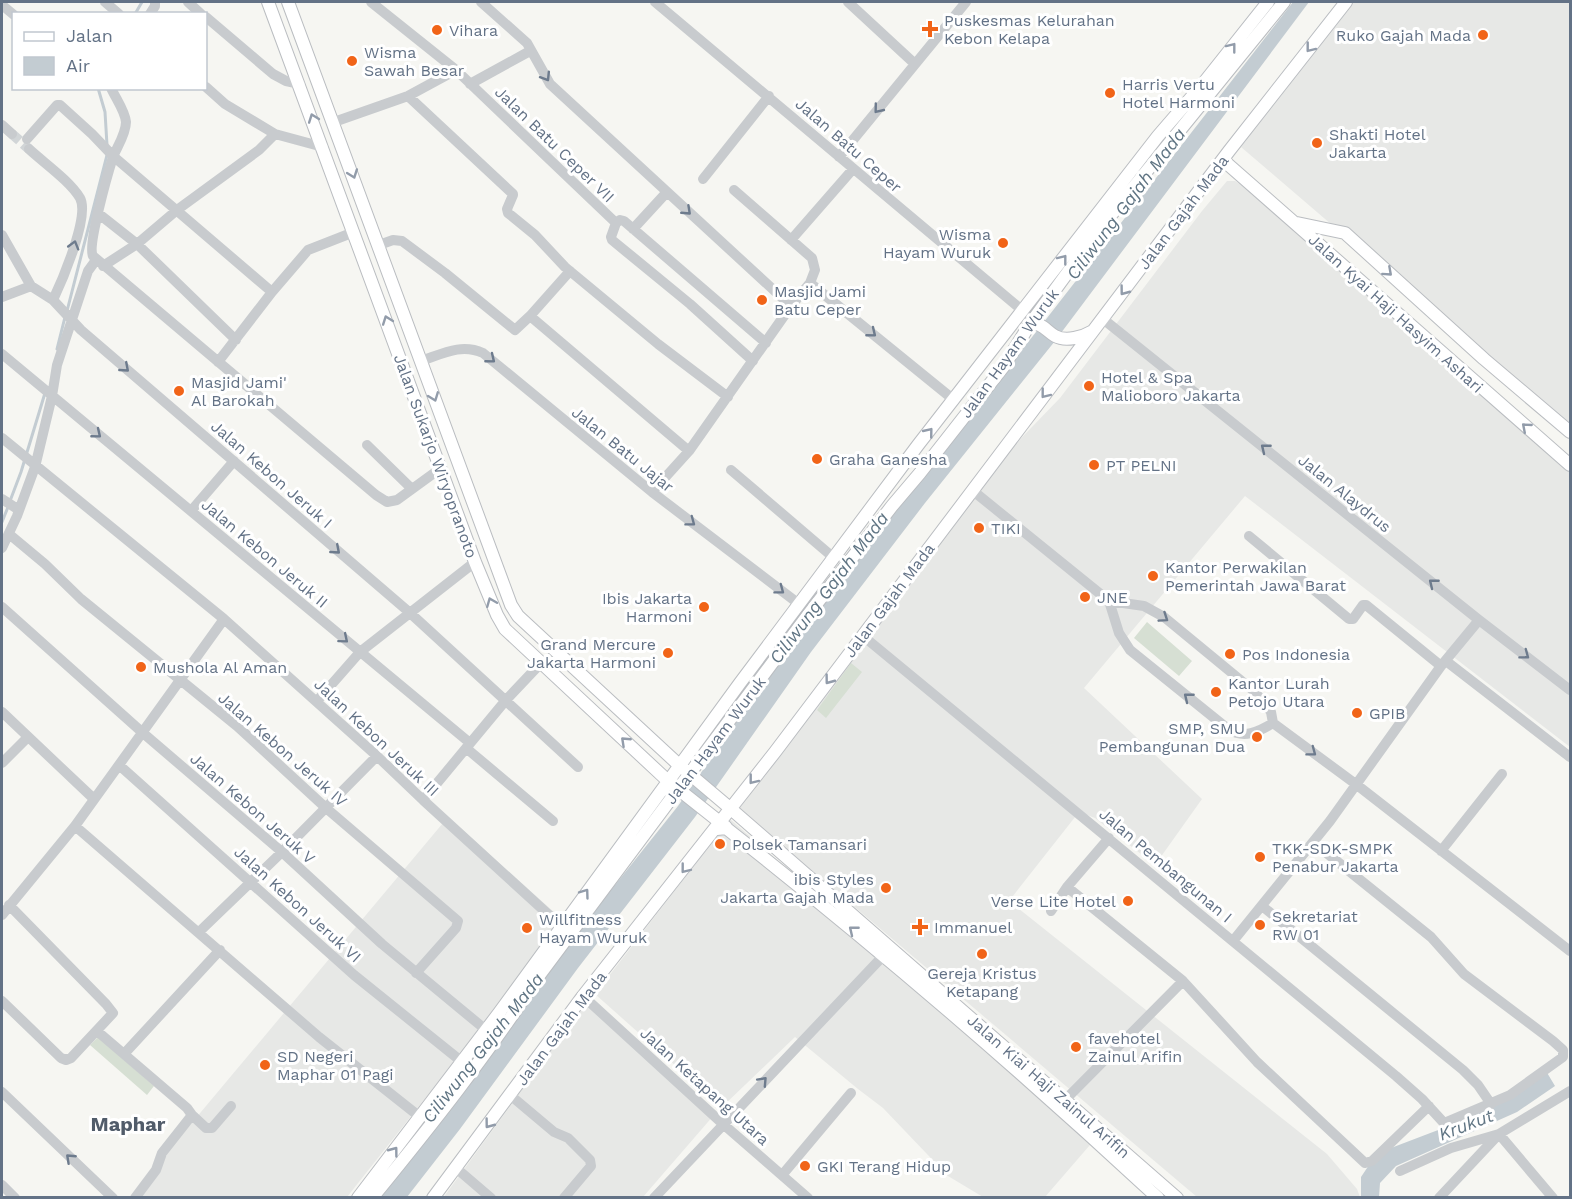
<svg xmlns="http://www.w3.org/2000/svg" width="1572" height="1199" font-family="'Work Sans',sans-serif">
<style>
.built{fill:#e7e8e6}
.green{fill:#d6dfd3}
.water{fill:#c3ccd2}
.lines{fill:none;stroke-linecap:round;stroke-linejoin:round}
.stream{stroke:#c3ccd2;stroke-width:3}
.minor-tunnel{stroke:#d1d5d7;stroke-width:10;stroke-dasharray:10 5;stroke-linecap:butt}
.major-casing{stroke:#babdc1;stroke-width:14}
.minor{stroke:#c8cbce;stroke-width:10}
.major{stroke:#fff;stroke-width:12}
.oneway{stroke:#929caa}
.oneway2{stroke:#6d7b8d}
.poi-dot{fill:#f16418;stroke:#fff;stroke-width:2}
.labels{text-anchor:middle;stroke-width:6;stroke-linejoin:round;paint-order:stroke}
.poi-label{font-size:16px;fill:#637286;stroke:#fff;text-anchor:start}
.street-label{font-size:16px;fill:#637286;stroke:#fff}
.water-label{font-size:18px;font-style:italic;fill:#5f7483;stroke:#fff}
.quarter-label{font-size:20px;font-weight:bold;fill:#515c6a;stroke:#fff}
</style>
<rect width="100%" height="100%" fill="#f6f6f2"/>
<path class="built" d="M1351 2H1570V429L1241 147Z
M1227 181H1235L1243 186 1570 463V747L1245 496 1084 688 1202 799 1155 865 1095 818 1079 812 1009 901 1327 1154 1357 1189 1360 1197H1197L739 809 851 659 868 640 973 488 1060 398 1202 211Z
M448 817 565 922 347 1197 129 1198Z
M730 819 1096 1138 1045 1197H983L948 1176 883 1108 858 1089 795 1037 722 1107 595 994Z
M586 1002 714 1115 643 1197 443 1198Z"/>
<path class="green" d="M1147 622 1192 661 1179 676 1134 638Z
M851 663 862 672 826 718 817 710Z
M98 1037 154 1086 147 1095 90 1045Z"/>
<path class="water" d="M1293 2H1309L1055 341 925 503 811 652 695 817 578 968 460 1129 407 1197 376 1198 556 959 678 806 793 640 852 563 1040 327Z
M1546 1071 1555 1086 1517 1112 1396 1166 1380 1183 1379 1197 1361 1198V1177L1369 1165 1391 1148 1446 1127Z"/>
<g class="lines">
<path class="stream" d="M135 14 142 2
M98 88 105 112 107 145
M67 311 107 155
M57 349 65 317
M10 501 21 472 45 393
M2 522 8 507"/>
<path class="minor-tunnel" d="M12 134 29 149"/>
<g class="major-casing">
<path id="major" d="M268 2 475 562 497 615 505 629 668 781 726 827
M288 2 511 605 518 616 679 765 731 809 1177 1198
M1223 160 1570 465
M1297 223 1345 233 1484 359 1570 432
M1030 324C1042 322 1046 331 1055 336 1066 342 1083 337 1093 331
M717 829 726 828C875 945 1019 1069 1158 1198
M358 1198 499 1013 740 683 918 445 1158 136 1202 85 1268 2
M372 1198C430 1127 488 1054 538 977L808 615 892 506 920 473 1004 366 1030 324 1098 231 1284 2
M433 1198 583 996 775 752 1229 151 1346 2"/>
</g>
<path class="minor" d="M105 2 119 14
M188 2 201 14
M371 2 456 70 616 223
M481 2 527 43 550 84 791 306
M655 2 1023 311
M848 2 915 64
M2 5 14 15
M150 14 155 6V2
M206 17 273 74 286 81 300 84
M470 84 530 51
M206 87 225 104 275 134 323 147
M111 88C116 99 125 111 126 122 126 134 117 147 113 157 108 173 87 246 93 256L376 495 387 502 397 500 441 468
M408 96 513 194V195L507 209 508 213 535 235 565 267 658 344 728 397
M334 122 408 96 456 70
M2 125 12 134
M27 139 57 105H60L92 134 113 156 272 292
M29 149C44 163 70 181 80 198 90 216 62 281 53 300
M839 157 966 2
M703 179 769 96
M99 214 137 244 236 340
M616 223 611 237 612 240 690 304 753 361
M616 223 620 220 624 221 766 343
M633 229 667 192
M2 235 31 286
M791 240 853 169
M379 245 393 240 402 241 445 273 515 330 530 316 570 271
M103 266 137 244 177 210 259 150 275 134
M810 283 954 400
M2 297 31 286 53 300 81 330 409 612 578 767
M530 316 689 451
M1103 319 1479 620 1570 690
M2 354 470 743
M421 361C442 354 461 343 483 353L652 492 799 604
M218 362 272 292 308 250 354 232
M2 438 224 619 377 756 423 800 561 926
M367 445 412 489
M731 470 834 558
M972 490 1109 601
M652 492 689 451 791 306 810 283 815 270 812 258 734 190
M2 499 19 510
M191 511 234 461
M9 534 45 564 81 599 237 726 326 808 458 921 456 928 416 973
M1249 536 1349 619H1353L1363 605H1366L1441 666
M2 548 17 516 35 467 52 396 57 365 88 271 96 260
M1109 601 1144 606 1164 617 1255 692 1271 712 1273 723 1357 785 1570 951
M1109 601 1119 633 1130 650 1228 729C1244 739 1258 732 1273 723
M2 607 143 733 282 852 382 944 486 1030
M863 636 1396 1076 1422 1099 1444 1123 1510 1095 1563 1057V1050L1553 1041 1464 974 1431 937 1313 842
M1446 661 1570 757
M317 701 360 652 475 562
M2 712 94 799
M466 748 553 821
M2 763 28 737
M119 765 354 975 461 1061
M423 800 506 700 541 663
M75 826 319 1037 420 1117
M1441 851 1502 774
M1067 887 1183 981 1257 1062 1365 1163 1372 1161 1429 1106
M1262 906 1463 1070 1478 1085 1491 1104
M1051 911 1067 887 1109 838
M2 915 75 826 224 619
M199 932 282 852 377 756
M1233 941 1330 821 1441 666 1479 620
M583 996 723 1124 808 1198
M2 1001 61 1058 66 1060 71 1058 113 1013 106 1004 9 905
M97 1031 187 1108 192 1115 206 1128H212L231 1106
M124 1054 220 950
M2 1092 113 1198
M510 1095 554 1132 568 1138 590 1160 591 1166 564 1198
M1065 1100 1183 981
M456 1168 491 1198
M1400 1171 1451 1148 1499 1134 1570 1091
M783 1174 851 1093
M2 1185 15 1198
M135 1198 156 1170 162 1153 192 1115
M654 1198 884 955
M1439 1198 1499 1134 1553 1198"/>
<use href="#major" class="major"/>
</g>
<defs><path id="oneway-chevron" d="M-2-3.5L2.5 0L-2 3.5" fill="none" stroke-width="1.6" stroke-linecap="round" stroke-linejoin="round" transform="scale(1.5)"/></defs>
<g class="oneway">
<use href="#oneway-chevron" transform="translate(1232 47) rotate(-52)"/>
<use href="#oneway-chevron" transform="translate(1310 48) rotate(128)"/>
<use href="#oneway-chevron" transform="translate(313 118) rotate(-110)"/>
<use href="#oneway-chevron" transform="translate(353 174) rotate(70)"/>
<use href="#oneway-chevron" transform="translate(1063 259) rotate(-52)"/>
<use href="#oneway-chevron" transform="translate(1388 272) rotate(42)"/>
<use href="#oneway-chevron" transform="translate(1124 291) rotate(127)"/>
<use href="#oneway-chevron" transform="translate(387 320) rotate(-110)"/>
<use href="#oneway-chevron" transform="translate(1045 394) rotate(128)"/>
<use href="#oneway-chevron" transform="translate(434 397) rotate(69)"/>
<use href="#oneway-chevron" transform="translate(1526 427) rotate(-139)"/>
<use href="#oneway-chevron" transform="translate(929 432) rotate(-51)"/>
<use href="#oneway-chevron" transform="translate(491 602) rotate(-112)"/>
<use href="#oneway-chevron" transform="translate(829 680) rotate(127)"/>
<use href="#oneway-chevron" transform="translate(625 741) rotate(-137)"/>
<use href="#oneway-chevron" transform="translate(753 780) rotate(128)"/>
<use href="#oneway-chevron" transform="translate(685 869) rotate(128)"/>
<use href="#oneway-chevron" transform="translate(585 893) rotate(-54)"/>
<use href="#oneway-chevron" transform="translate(853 930) rotate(-141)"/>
<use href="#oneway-chevron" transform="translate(489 1124) rotate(127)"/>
<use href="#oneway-chevron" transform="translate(394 1151) rotate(-53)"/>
</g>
<g class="oneway2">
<use href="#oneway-chevron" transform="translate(546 77) rotate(58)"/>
<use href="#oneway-chevron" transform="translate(878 109) rotate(129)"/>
<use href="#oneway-chevron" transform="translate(687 211) rotate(43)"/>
<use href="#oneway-chevron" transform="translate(74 245) rotate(-74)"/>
<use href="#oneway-chevron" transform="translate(872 333) rotate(39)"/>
<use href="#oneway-chevron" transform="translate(491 359) rotate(39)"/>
<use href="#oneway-chevron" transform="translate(125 368) rotate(41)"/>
<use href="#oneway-chevron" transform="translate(97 434) rotate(39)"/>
<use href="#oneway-chevron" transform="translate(1265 448) rotate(-141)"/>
<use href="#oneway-chevron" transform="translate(691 522) rotate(37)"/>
<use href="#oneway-chevron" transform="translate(336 550) rotate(41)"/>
<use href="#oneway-chevron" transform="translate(1433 583) rotate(-141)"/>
<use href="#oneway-chevron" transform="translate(780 590) rotate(37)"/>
<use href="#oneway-chevron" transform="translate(1164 618) rotate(34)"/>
<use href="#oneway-chevron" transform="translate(344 639) rotate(40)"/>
<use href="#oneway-chevron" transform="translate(1525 655) rotate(37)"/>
<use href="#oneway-chevron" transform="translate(1188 697) rotate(-141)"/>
<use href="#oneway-chevron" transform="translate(1312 752) rotate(37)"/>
<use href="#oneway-chevron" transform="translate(763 1081) rotate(-47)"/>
<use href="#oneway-chevron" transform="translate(70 1158) rotate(-137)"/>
</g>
<g class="poi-dot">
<path d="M927 20h6v6h6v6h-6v6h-6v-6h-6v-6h6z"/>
<circle cx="437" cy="30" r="6"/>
<circle cx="1483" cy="35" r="6"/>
<circle cx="352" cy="61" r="6"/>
<circle cx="1110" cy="93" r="6"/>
<circle cx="1317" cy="143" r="6"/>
<circle cx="1003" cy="243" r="6"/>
<circle cx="762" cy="300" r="6"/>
<circle cx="1089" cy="386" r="6"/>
<circle cx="179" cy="391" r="6"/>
<circle cx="817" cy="459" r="6"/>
<circle cx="1094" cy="465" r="6"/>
<circle cx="979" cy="528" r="6"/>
<circle cx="1153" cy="576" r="6"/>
<circle cx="1085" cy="597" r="6"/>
<circle cx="704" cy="607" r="6"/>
<circle cx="668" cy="653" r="6"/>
<circle cx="1230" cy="654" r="6"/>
<circle cx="141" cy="667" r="6"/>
<circle cx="1216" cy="692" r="6"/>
<circle cx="1357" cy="713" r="6"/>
<circle cx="1257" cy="737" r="6"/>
<circle cx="720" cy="844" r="6"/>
<circle cx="1260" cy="857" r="6"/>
<circle cx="886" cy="888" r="6"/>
<circle cx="1128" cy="901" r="6"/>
<circle cx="1260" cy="925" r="6"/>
<path d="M917 918h6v6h6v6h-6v6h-6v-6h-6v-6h6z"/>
<circle cx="527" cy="928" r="6"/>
<circle cx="982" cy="954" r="6"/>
<circle cx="1076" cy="1047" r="6"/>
<circle cx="265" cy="1065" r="6"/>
<circle cx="805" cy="1166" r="6"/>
</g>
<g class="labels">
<g class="poi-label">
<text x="944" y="26">Puskesmas Kelurahan<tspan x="944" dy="18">Kebon Kelapa</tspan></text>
<text x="449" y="36">Vihara</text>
<text x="1471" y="41" text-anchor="end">Ruko Gajah Mada</text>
<text x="364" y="58">Wisma<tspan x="364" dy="18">Sawah Besar</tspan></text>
<text x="1122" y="90">Harris Vertu<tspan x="1122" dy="18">Hotel Harmoni</tspan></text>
<text x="1329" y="140">Shakti Hotel<tspan x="1329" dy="18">Jakarta</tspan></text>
<text x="991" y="240" text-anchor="end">Wisma<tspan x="991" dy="18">Hayam Wuruk</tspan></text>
<text x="774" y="297">Masjid Jami<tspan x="774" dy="18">Batu Ceper</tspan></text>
<text x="1101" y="383">Hotel &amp; Spa<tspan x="1101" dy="18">Malioboro Jakarta</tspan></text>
<text x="191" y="388">Masjid Jami'<tspan x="191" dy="18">Al Barokah</tspan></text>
<text x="829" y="465">Graha Ganesha</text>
<text x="1106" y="471">PT PELNI</text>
<text x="991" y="534">TIKI</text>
<text x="1165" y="573">Kantor Perwakilan<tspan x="1165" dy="18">Pemerintah Jawa Barat</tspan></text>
<text x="1097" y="603">JNE</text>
<text x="692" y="604" text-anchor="end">Ibis Jakarta<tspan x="692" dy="18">Harmoni</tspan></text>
<text x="656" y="650" text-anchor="end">Grand Mercure<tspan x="656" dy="18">Jakarta Harmoni</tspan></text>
<text x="1242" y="660">Pos Indonesia</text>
<text x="153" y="673">Mushola Al Aman</text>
<text x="1228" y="689">Kantor Lurah<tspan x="1228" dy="18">Petojo Utara</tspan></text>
<text x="1369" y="719">GPIB</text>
<text x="1245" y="734" text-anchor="end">SMP, SMU<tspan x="1245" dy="18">Pembangunan Dua</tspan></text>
<text x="732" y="850">Polsek Tamansari</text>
<text x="1272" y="854">TKK-SDK-SMPK<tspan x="1272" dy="18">Penabur Jakarta</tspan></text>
<text x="874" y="885" text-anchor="end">ibis Styles<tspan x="874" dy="18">Jakarta Gajah Mada</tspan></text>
<text x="1116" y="907" text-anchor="end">Verse Lite Hotel</text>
<text x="1272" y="922">Sekretariat<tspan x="1272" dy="18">RW 01</tspan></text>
<text x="539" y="925">Willfitness<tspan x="539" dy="18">Hayam Wuruk</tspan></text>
<text x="934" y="933">Immanuel</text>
<text x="982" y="979" text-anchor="middle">Gereja Kristus<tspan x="982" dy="18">Ketapang</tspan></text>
<text x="1088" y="1044">favehotel<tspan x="1088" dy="18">Zainul Arifin</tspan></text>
<text x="277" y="1062">SD Negeri<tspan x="277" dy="18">Maphar 01 Pagi</tspan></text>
<text x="817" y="1172">GKI Terang Hidup</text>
</g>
<g class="street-label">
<text transform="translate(555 144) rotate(44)" y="6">Jalan Batu Ceper VII</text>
<text transform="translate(849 145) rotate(41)" y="6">Jalan Batu Ceper</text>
<text transform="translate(1183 212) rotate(-53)" y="6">Jalan Gajah Mada</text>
<text transform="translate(1396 313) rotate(42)" y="6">Jalan Kyai Haji Hasyim Ashari</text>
<text transform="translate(1009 353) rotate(-54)" y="6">Jalan Hayam Wuruk</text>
<text transform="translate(623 449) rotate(39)" y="6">Jalan Batu Jajar</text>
<text transform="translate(436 456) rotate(70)" y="6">Jalan Sukarjo Wiryopranoto</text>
<text transform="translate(272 474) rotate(41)" y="6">Jalan Kebon Jeruk I</text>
<text transform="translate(1345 493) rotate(39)" y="6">Jalan Alaydrus</text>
<text transform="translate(265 553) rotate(40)" y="6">Jalan Kebon Jeruk II</text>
<text transform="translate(889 600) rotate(-53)" y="6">Jalan Gajah Mada</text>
<text transform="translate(377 737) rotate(43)" y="6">Jalan Kebon Jeruk III</text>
<text transform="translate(715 740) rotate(-53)" y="6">Jalan Hayam Wuruk</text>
<text transform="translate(283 749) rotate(41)" y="6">Jalan Kebon Jeruk IV</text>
<text transform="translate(253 808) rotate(41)" y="6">Jalan Kebon Jeruk V</text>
<text transform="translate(1166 865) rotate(40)" y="6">Jalan Pembangunan I</text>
<text transform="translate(298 904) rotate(42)" y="6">Jalan Kebon Jeruk VI</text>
<text transform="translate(561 1028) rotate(-53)" y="6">Jalan Gajah Mada</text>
<text transform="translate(705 1086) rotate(42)" y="6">Jalan Ketapang Utara</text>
<text transform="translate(1049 1086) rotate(41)" y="6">Jalan Kiai Haji Zainul Arifin</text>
</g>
<g class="water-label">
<text transform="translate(1126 204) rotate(-53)" y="6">Ciliwung Gajah Mada</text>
<text transform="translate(829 588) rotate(-53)" y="6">Ciliwung Gajah Mada</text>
<text transform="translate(483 1048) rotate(-52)" y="6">Ciliwung Gajah Mada</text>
<text transform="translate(1466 1125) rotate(-21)" y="6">Krukut</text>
</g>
<g class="quarter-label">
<text x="128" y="1131">Maphar</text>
</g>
</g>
<rect width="1572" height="1199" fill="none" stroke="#637286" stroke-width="6"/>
<rect x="12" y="12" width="195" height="78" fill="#ffffff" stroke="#c1c7cf" stroke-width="1.5"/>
<rect x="24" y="32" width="30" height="9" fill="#ffffff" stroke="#c1c7cf" stroke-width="1.5"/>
<text x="66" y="42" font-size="18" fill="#637286">Jalan</text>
<rect x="24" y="57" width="30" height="18" fill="#c3ccd2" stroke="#c1c7cf" stroke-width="1.5"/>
<text x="66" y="72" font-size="18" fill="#637286">Air</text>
</svg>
